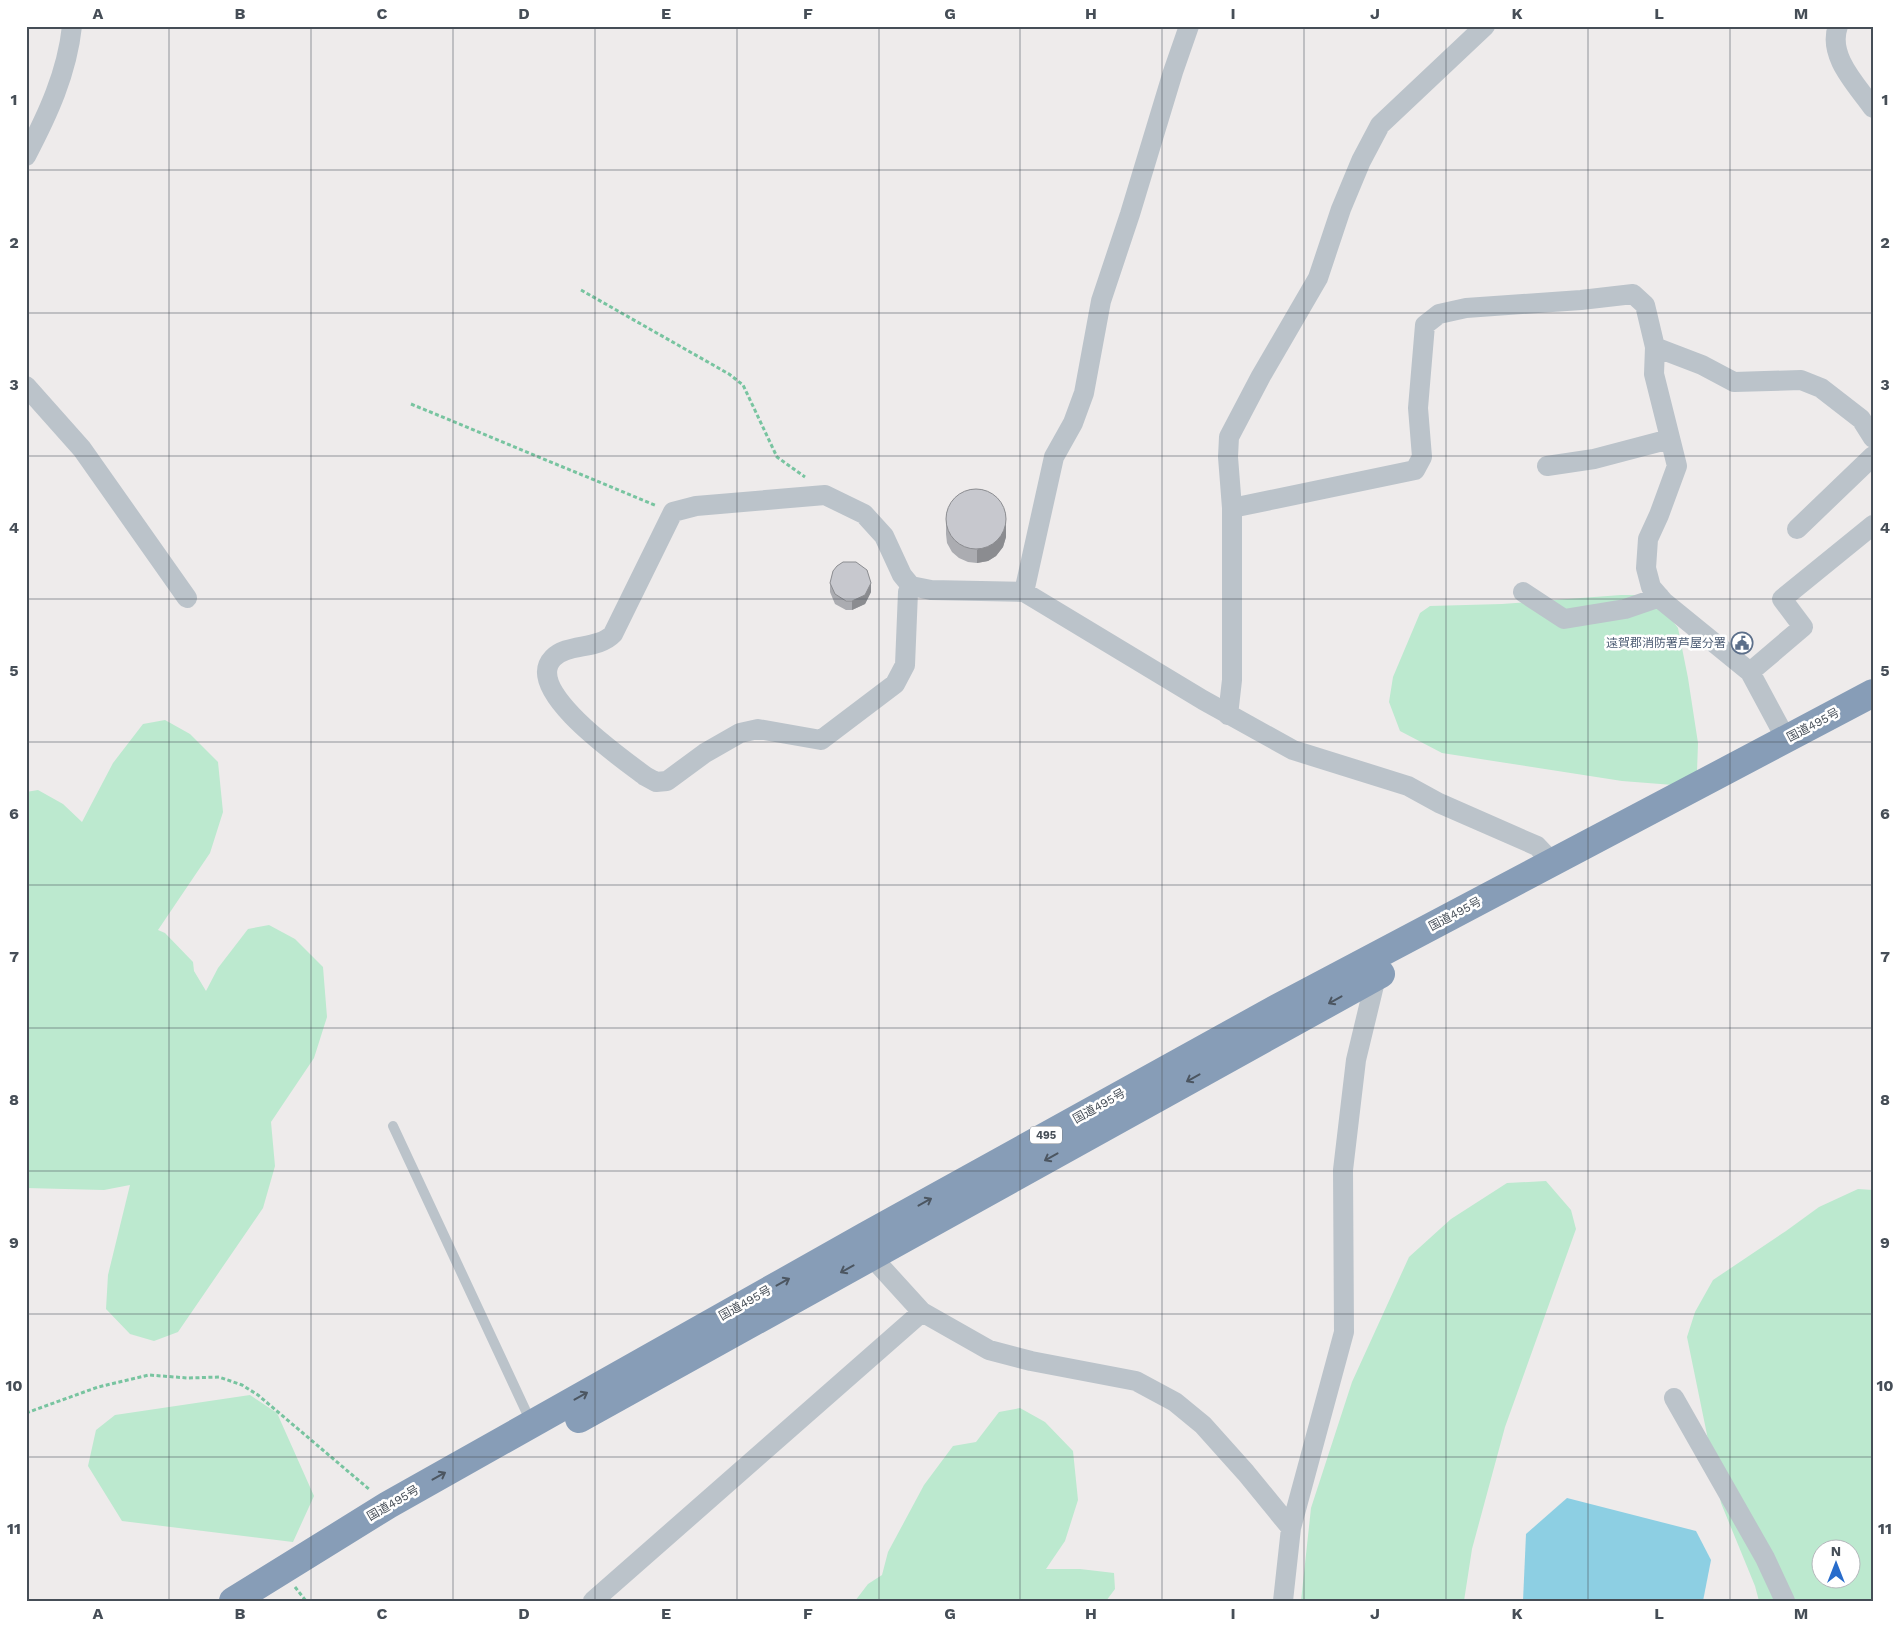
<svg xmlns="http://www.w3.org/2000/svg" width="1899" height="1627" font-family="'Work Sans','Noto Sans JP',sans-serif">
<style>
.green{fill:#bce9cf;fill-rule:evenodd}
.water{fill:#8dcfe3}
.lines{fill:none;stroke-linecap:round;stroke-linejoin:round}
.path{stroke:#78c4a0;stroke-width:3;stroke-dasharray:4 2.5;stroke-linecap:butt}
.lane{stroke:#bbc3ca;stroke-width:10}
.street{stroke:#bbc3ca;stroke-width:20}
.highway{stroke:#879db7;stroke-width:28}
.wall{fill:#abacb1}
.shaded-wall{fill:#8b8c90}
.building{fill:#c7c8ce;stroke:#8b8c90}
.oneway{stroke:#4c5661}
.grid{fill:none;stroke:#464e57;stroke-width:1;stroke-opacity:0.55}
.labels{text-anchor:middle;stroke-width:5;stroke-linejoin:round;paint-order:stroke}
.shield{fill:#fff;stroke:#7e8389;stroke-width:1}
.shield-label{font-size:11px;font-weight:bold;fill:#464e57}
.service-label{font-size:12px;fill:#4e5e75;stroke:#fff;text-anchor:end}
.street-label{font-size:12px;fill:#464e57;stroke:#fff}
.neatline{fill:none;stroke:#464e57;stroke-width:2}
.grid-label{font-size:16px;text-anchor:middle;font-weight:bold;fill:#464e57}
</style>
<rect width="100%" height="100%" fill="#eeebeb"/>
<path class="green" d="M1621 595H1653L1678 628 1688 678 1698 743 1697 772 1686 786 1622 781 1442 753 1400 731 1389 702 1393 677 1420 613 1430 606 1502 604Z
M165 720 190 734 218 762 223 812 210 853 158 930 165 933 193 962 194 971 206 991 218 968 248 929 269 925 295 939 323 967 327 1017 314 1058 271 1122 275 1166 263 1208 178 1332 154 1341 130 1334 106 1309 108 1275 130 1185 104 1190 26 1188V792L38 790 63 804 82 822 113 763 143 724Z
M1546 1181 1571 1210 1576 1229 1505 1427 1472 1549 1464 1601H1301L1311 1508 1352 1382 1409 1257 1451 1219 1507 1183Z
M1858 1189 1873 1190V1601H1759L1755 1586 1721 1503 1687 1337 1695 1312 1713 1280 1786 1231 1819 1207ZM1822 1550H1852V1580H1822Z
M250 1395 277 1413 314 1496 293 1542 122 1521 88 1466 96 1430 115 1415Z
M1020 1408 1045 1422 1073 1451 1078 1500 1065 1541 1046 1569H1080L1114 1573 1115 1589 1106 1601H855L868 1584 882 1575 888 1552 924 1485 953 1446 976 1442 999 1412Z"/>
<path class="water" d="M1567 1498 1696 1531 1711 1560 1703 1601H1523L1526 1534Z"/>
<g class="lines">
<path class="path" d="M581 290 729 374 743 385 777 457 805 477
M411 404 657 506
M26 1413 98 1387 149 1375 188 1378 219 1377 242 1385 258 1395 370 1490
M295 1587 306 1601"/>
<path class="lane" d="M393 1126 531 1422"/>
<path class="street" d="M1838 26C1827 56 1857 85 1873 108
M26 156C48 114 67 73 72 26
M1655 347 1654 374 1677 466 1659 515 1648 539 1646 568 1651 587 1664 602 1750 672 1786 739
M26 386 82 449 187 598
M1547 466 1594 459 1670 439
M1232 508 1415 470 1422 457 1418 408 1425 325 1439 314 1466 308 1581 300 1633 294 1645 305 1655 347 1702 365 1734 382 1801 380 1821 388 1861 419 1873 438
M1797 529 1873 456
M911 586 908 592 905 665 895 684 821 740 758 729 740 733 705 753 667 781 656 782 645 776C623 759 522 690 553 658 567 643 598 650 613 634L673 512 696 506 825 495 864 514 884 536 902 575 911 586 931 590 1024 592 1203 700 1293 750 1408 786 1439 803 1537 846 1553 863
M1024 592 1054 457 1073 423 1084 393 1101 301 1130 214 1173 72 1189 26
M1523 592 1564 619 1625 609 1660 597
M1750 672 1803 627 1782 599 1873 525
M1228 715 1232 680V508L1228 457 1229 437 1261 376 1318 278 1341 209 1361 161 1380 125 1485 26
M871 1256 922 1312 989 1350 1031 1361 1136 1381 1175 1402 1203 1425 1246 1473 1291 1528
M1674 1398 1765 1558 1785 1601
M593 1601 922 1312
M1283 1601 1291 1528 1344 1332 1343 1170 1356 1060 1376 977"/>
<path class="highway" d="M579 1419 1381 974
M233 1601 388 1505 867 1235 1277 1008 1873 693"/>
</g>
<path class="wall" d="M946 520 1006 537 1003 547 996 556 988 561 977 563 968 562 959 558 952 552 947 543 946 534Z
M830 583 871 592 865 604 852 610H846L835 604 830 592Z"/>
<path class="shaded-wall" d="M1006 524V537L1003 547 996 556 988 561 977 563V550Z
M871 583V592L865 604 852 610V601Z"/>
<path class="building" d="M946 519a30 30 0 1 1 60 0a30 30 0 1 1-60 0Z
M843 562H856L867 570 871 583 865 595 852 601H846L835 594 830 583 833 571 837 566Z"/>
<defs><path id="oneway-shaft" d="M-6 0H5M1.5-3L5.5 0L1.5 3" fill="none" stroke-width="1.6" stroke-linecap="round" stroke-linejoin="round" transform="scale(1.25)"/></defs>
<g class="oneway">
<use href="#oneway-shaft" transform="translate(1335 1000) rotate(151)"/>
<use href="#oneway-shaft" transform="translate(1193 1078) rotate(151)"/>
<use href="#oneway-shaft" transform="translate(1051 1157) rotate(151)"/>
<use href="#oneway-shaft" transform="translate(925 1202) rotate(-29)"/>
<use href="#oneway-shaft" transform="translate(847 1269) rotate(151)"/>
<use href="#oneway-shaft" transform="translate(783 1282) rotate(-29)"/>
<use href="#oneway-shaft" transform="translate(581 1396) rotate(-29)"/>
<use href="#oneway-shaft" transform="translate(439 1476) rotate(-29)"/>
</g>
<path class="grid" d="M169 26V1601M311 26V1601M453 26V1601M595 26V1601M737 26V1601M879 26V1601M1020 26V1601M1162 26V1601M1304 26V1601M1446 26V1601M1588 26V1601M1730 26V1601M26 170H1873M26 313H1873M26 456H1873M26 599H1873M26 742H1873M26 885H1873M26 1028H1873M26 1171H1873M26 1314H1873M26 1457H1873"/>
<defs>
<g id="civic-ring" transform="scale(1.125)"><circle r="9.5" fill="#fff" stroke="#5c6f8a" stroke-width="1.5"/><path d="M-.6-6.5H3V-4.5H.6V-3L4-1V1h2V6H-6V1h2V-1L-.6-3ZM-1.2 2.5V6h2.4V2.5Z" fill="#5c6f8a"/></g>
</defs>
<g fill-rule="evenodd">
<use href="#civic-ring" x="1742" y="643"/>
</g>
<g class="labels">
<rect class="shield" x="1030" y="1126.5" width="32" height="17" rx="4"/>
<g class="shield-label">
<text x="1046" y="1139">495</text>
</g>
<g class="service-label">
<text x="1726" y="647">遠賀郡消防署芦屋分署</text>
</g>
<g class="street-label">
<text transform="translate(1813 725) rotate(-28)" y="4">国道495号</text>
<text transform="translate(1455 914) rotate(-28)" y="4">国道495号</text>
<text transform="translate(1099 1106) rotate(-29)" y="4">国道495号</text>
<text transform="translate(745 1303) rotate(-29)" y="4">国道495号</text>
<text transform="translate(393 1503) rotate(-30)" y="4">国道495号</text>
</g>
</g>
<rect width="1899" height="1627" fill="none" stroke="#ffffff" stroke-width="55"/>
<g transform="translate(1836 1564)"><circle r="24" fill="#ffffff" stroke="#b5b8bc"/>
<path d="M0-4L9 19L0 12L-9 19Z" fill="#286ccb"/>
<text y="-8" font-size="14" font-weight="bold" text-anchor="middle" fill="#464e57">N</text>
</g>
<rect x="28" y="28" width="1844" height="1572" class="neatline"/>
<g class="grid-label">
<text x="98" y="19">A</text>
<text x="240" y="19">B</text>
<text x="382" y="19">C</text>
<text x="524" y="19">D</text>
<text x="666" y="19">E</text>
<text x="808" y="19">F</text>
<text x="950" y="19">G</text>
<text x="1091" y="19">H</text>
<text x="1233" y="19">I</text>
<text x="1375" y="19">J</text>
<text x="1517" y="19">K</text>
<text x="1659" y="19">L</text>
<text x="1801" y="19">M</text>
<text x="14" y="105">1</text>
<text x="1885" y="105">1</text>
<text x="14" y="248">2</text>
<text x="1885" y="248">2</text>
<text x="14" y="390">3</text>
<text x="1885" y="390">3</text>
<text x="14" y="533">4</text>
<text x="1885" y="533">4</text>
<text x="14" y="676">5</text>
<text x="1885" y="676">5</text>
<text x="14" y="819">6</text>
<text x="1885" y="819">6</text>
<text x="14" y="962">7</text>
<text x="1885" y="962">7</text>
<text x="14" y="1105">8</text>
<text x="1885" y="1105">8</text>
<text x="14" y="1248">9</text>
<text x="1885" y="1248">9</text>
<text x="14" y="1391">10</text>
<text x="1885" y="1391">10</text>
<text x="14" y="1534">11</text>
<text x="1885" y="1534">11</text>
<text x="98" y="1619">A</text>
<text x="240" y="1619">B</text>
<text x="382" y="1619">C</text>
<text x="524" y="1619">D</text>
<text x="666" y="1619">E</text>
<text x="808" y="1619">F</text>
<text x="950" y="1619">G</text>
<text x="1091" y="1619">H</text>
<text x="1233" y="1619">I</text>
<text x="1375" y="1619">J</text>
<text x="1517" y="1619">K</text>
<text x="1659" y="1619">L</text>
<text x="1801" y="1619">M</text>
</g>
</svg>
